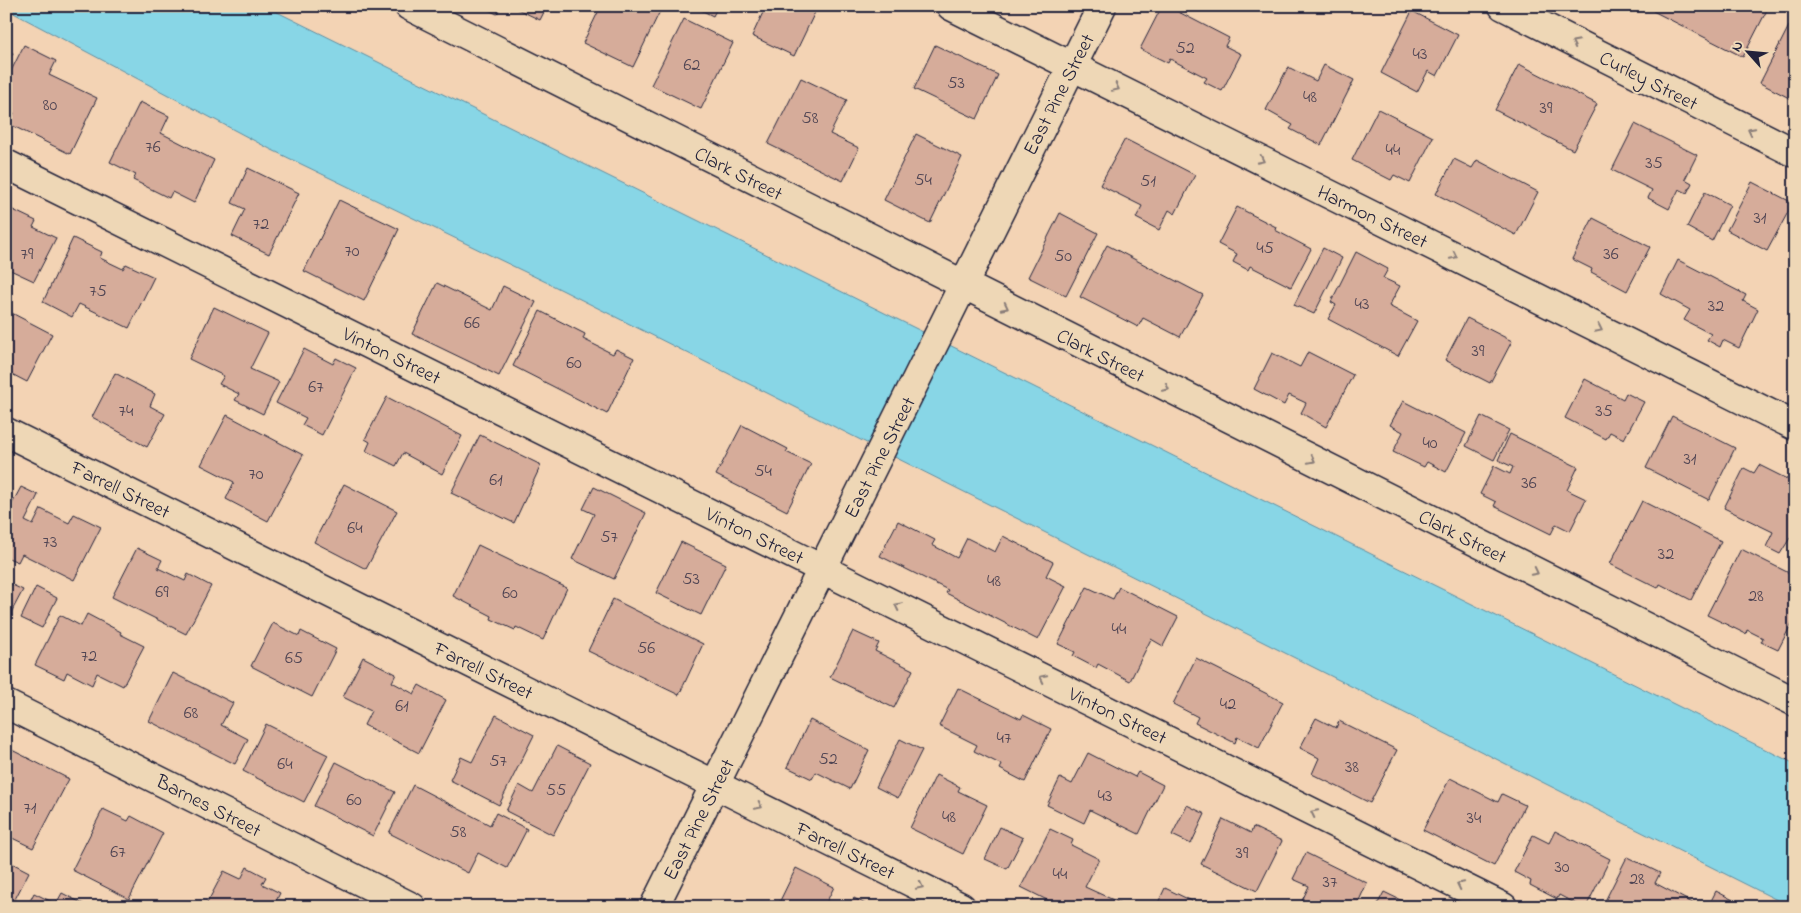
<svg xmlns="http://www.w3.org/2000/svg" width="1801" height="913" font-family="'Indie Flower',sans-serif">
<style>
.water{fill:#88d6e6;stroke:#5f8ea2}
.building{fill:#d6ac9a;stroke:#22223b}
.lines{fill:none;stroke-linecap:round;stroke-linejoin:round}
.minor-casing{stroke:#22223b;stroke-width:31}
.minor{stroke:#eed7b6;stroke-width:28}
.oneway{stroke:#887c78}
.labels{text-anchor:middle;stroke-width:4;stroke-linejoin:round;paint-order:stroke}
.number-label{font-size:18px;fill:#4f4453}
.street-label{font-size:20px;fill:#22223b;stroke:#eed7b6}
</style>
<rect width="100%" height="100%" fill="#f3d3b4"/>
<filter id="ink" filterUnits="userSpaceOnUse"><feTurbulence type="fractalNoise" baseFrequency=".02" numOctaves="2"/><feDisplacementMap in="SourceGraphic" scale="10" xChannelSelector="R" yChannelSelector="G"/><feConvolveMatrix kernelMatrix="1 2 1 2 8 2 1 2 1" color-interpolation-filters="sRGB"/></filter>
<g filter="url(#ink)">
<path class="water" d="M6 6H265L1795 764V907H1791L548 283 270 149 6 9Z"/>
<path class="building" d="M480 6H501L497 14Z
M511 6H547L540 20Z
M601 6H656L661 9 633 67 583 43Z
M693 6H718L713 16Z
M766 6H818L794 56 752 36Z
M1162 6H1167L1229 38 1225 46 1241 54 1222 91 1204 82 1207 78 1170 59 1168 63 1140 49Z
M1656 6H1769L1743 57 1653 11Z
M1412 11 1458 35 1437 76 1428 71 1417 92 1381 73Z
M684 19 733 43 701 109 651 85Z
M1789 26 1795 29V101L1760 83Z
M24 45 56 61 49 75 97 98 70 154 9 124 14 113 6 109V81Z
M935 45 998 75 977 119 914 89Z
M6 49 13 53 6 67Z
M1519 64 1597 104 1573 150 1495 110Z
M1324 65 1354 80 1321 145 1290 129 1293 125 1266 110 1288 67 1316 81Z
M801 78 847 100 830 134 859 148 843 181 768 144Z
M140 102 169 116 161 133 214 160 194 203 172 192 169 198 133 180 136 175 110 162Z
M1378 109 1433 137 1410 183 1394 175 1391 180 1352 160Z
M1635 124 1697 155 1685 179 1692 183 1687 193 1679 189 1669 209 1648 198 1652 190 1612 170Z
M916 134 962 157 930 223 884 200Z
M1125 139 1195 175 1175 214 1169 210 1159 230 1136 218 1142 206 1100 185Z
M1454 159 1472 168 1477 160 1538 192 1516 235 1436 194Z
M248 168 299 193 269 254 232 236 245 209 232 203Z
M1752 182 1793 203 1767 251 1727 230Z
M1705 192 1730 205 1712 241 1687 227Z
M339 200 399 229 364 301 304 271Z
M1237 207 1276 227 1275 230 1311 249 1291 287 1250 266 1248 270 1233 262 1237 254 1218 244Z
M11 209 36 221 33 227 56 238 34 281 6 268V214L8 215Z
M1060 213 1098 233 1066 296 1028 277Z
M1593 218 1650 247 1627 291 1591 272 1592 269 1572 259Z
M73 238 102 252 100 258 123 269 126 264 154 277 129 328 79 304 72 317 43 302Z
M1107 245 1203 295 1180 337 1143 318 1138 327 1080 297Z
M1323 248 1342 258 1314 314 1294 305Z
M1356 252 1388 269 1383 278 1400 286 1389 306 1417 321 1398 356 1328 319 1336 305 1331 302Z
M1678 260 1746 295 1743 301 1758 309 1739 348 1723 340 1720 347 1707 340 1711 334 1684 320 1690 310 1661 294Z
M437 283 492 310 503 286 536 302 499 376 412 334Z
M214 307 268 333 250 369 279 382 263 414 235 400 239 394 219 384 224 376 189 359Z
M6 310 52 334 27 382 6 371Z
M540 311 585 334 583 339 613 354 616 349 634 358 607 414 513 366Z
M1467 318 1512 341 1490 383 1445 360Z
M304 349 333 364 336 358 356 368 322 435 302 425 306 418 276 403Z
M1308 352 1353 375 1326 427 1301 413 1306 403 1289 395 1284 405 1254 389 1272 353 1300 367Z
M115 373 155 394 150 406 165 414 147 447 92 417Z
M1585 379 1623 399 1626 393 1644 402 1624 439 1610 432 1606 439 1565 418Z
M387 397 462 436 442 474 403 453 396 466 366 451 370 442 365 439Z
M1403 401 1466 433 1446 472 1427 462 1424 467 1393 452 1403 432 1390 425Z
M227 415 303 455 268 521 226 499 234 482 201 465Z
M1481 416 1509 430 1494 460 1466 446Z
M1672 416 1735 448 1709 500 1646 468Z
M742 425 788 449 786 452 811 464 787 511 716 475Z
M1510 434 1578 467 1567 490 1586 499 1570 531 1556 524 1551 534 1494 506 1496 502 1480 494 1494 466 1510 474 1513 467 1498 460Z
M480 435 541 465 514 523 451 493Z
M1759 465 1795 483V530L1780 554 1766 547 1773 532 1724 508 1744 468 1754 473Z
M344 484 397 511 366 569 314 542Z
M21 487 38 495 25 521 33 525 41 509 69 523 74 514 101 527 74 580 22 554 18 562 6 557V527L9 521 6 519V515Z
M594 487 646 513 614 579 572 559 594 514 583 509Z
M1642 501 1721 541 1691 600 1660 584 1658 588 1610 564Z
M898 521 935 540 932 545 957 558 967 538 995 552 1003 536 1053 562 1046 576 1066 586 1038 640 946 593 948 590 880 556Z
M681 542 726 564 701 615 656 593Z
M478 545 567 588 543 640 516 627 515 630 491 619 492 616 453 596Z
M137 548 162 560 158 568 185 581 188 574 211 586 186 634 112 597Z
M1741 549 1795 576V617L1778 650 1761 642 1763 638 1747 630 1746 634 1707 615Z
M6 582 23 590 6 622Z
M36 587 57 598 42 628 21 618Z
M1087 587 1113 599 1119 587 1178 617 1163 646 1151 639 1130 681 1098 664 1096 668 1073 656 1075 652 1058 644Z
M613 599 703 644 679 695 588 651Z
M87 614 121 632 120 634 144 646 123 686 97 673 92 685 67 672 64 679 35 665 60 615 81 626Z
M273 623 299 636 301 631 336 649 312 697 251 666Z
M853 631 879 643 875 651 913 670 894 708 830 677Z
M363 657 396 674 392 682 414 694 419 685 446 700 419 753 364 725 371 711 343 697Z
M1196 658 1283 702 1259 748 1237 737 1235 743 1195 723 1198 717 1173 704Z
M173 673 233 703 221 725 248 739 235 764 149 721Z
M958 688 1021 719 1023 715 1051 729 1025 782 1000 769 1002 765 974 751 977 745 939 726Z
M496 715 534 735 499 805 450 780 461 757 472 762Z
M1316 718 1336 728 1339 721 1397 750 1370 803 1312 774 1319 758 1300 748Z
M810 720 869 750 850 789 816 772 812 779 787 767Z
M266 724 328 755 304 802 243 771Z
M900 739 922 750 898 798 876 787Z
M557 746 590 763 553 835 506 811 519 785 533 793Z
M6 747 69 779 33 848 6 835Z
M1088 753 1135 777 1138 772 1163 785 1139 834 1090 810 1084 823 1047 805 1060 778 1072 784Z
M336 762 395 792 373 836 314 806Z
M936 775 960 787 958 791 987 805 963 854 910 828Z
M1450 778 1498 802 1502 794 1525 805 1494 866 1423 830Z
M413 785 490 825 496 813 527 829 507 868 478 853 468 873 389 833Z
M1187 805 1205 814 1191 844 1172 835Z
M103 809 128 821 131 816 163 833 129 899 72 870Z
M1223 819 1251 833 1253 827 1282 841 1257 891 1201 864Z
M1000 827 1023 838 1007 869 985 859Z
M1050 829 1073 840 1071 845 1099 859 1085 887 1120 903 1118 907H1061L1021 887Z
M1555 831 1610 859 1586 907H1582L1559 895 1557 899 1530 885 1531 881 1514 872 1533 835 1549 843Z
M1306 853 1367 883 1356 907H1299L1309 886 1293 879Z
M1627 857 1660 873 1655 883 1700 907H1602Z
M6 860 29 872 11 907H6Z
M247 867 266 877 262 884 280 893 273 907H205L224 871 241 879Z
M796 868 834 887 824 907H777Z
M1165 888 1192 901 1190 905 1194 907H1156Z
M1716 891 1746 907H1708Z
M1384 892 1415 907H1376Z
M34 893 56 904 62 893 89 907H27Z
M854 898 871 907H849Z"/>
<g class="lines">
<g class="minor-casing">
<path id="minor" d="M409 6 1795 702
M951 6 1795 426
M1503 6 1795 153
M6 164 1503 907
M6 432 961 907
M6 704 412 907
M654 907 1102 6"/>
</g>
<use href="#minor" class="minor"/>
</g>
<defs><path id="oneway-chevron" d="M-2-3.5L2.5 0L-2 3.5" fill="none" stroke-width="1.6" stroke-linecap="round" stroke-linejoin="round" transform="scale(1.25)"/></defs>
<g class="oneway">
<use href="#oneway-chevron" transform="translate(1575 43) rotate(-153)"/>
<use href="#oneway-chevron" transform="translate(1116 88) rotate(26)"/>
<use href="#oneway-chevron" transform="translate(1751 131) rotate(-153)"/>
<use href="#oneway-chevron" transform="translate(1261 160) rotate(26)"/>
<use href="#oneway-chevron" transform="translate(1454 256) rotate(26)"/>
<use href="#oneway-chevron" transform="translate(1005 307) rotate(27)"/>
<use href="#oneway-chevron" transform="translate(1599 329) rotate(26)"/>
<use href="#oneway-chevron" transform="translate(1166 388) rotate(27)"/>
<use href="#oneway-chevron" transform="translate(1312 460) rotate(27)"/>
<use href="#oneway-chevron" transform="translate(1535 572) rotate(27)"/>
<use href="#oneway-chevron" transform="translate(898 606) rotate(-154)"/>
<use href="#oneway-chevron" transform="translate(1043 678) rotate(-154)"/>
<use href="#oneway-chevron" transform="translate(759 806) rotate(26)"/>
<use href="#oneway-chevron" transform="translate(1314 813) rotate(-154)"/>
<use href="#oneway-chevron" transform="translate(1460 885) rotate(-154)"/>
<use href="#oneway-chevron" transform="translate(920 886) rotate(26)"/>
</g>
</g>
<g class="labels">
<g class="number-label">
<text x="1185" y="53">52</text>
<text x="1420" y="59">43</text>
<text x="692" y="70">62</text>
<text x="956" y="88">53</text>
<text x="1310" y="102">48</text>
<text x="50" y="110">80</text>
<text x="1546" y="113">39</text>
<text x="810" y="123">58</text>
<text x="153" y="152">76</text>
<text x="1393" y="155">44</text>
<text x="1654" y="168">35</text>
<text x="923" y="185">54</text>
<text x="1148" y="186">51</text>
<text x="1760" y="223">31</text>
<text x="261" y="229">72</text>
<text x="1265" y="253">45</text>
<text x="352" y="256">70</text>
<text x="27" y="259">79</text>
<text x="1611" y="259">36</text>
<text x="1063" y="261">50</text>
<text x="98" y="296">75</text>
<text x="1362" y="309">43</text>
<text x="1716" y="311">32</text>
<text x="472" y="328">66</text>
<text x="1478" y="356">39</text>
<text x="574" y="368">60</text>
<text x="316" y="392">67</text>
<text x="126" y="416">74</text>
<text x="1604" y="416">35</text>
<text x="1430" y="448">40</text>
<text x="1690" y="464">31</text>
<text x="763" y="476">54</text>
<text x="256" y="479">70</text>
<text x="496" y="485">61</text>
<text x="1529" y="488">36</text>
<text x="355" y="533">64</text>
<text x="609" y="542">57</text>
<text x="50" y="547">73</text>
<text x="1666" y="559">32</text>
<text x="691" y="584">53</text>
<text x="994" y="586">48</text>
<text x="162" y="597">69</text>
<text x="510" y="598">60</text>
<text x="1756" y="601">28</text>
<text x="1119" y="634">44</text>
<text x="646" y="653">56</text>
<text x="89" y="661">72</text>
<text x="294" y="663">65</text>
<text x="1228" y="709">42</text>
<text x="402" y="711">61</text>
<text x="191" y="718">68</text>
<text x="1004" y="743">47</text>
<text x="828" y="764">52</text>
<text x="498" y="766">57</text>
<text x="285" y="769">64</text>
<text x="1352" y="772">38</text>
<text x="556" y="795">55</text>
<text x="1105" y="801">43</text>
<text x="354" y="805">60</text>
<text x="30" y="813">71</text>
<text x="949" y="822">48</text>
<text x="1474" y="823">34</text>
<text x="458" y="837">58</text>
<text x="118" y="857">67</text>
<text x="1242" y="858">39</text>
<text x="1562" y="872">30</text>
<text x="1060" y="879">44</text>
<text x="1637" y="884">28</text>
<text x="1330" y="887">37</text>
</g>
<g class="street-label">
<text transform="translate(1649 80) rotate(27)" y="7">Curley Street</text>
<text transform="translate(1058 94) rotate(-63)" y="7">East Pine Street</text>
<text transform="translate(739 173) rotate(27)" y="7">Clark Street</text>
<text transform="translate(1373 216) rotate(26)" y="7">Harmon Street</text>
<text transform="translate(392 355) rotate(26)" y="7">Vinton Street</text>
<text transform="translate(1101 355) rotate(27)" y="7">Clark Street</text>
<text transform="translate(879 457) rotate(-63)" y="7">East Pine Street</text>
<text transform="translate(121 489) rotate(26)" y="7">Farrell Street</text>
<text transform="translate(755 535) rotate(26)" y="7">Vinton Street</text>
<text transform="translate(1463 536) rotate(27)" y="7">Clark Street</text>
<text transform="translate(484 670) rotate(26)" y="7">Farrell Street</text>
<text transform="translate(1118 715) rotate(26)" y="7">Vinton Street</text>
<text transform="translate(209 805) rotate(27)" y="7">Barnes Street</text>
<text transform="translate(698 819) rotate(-63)" y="7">East Pine Street</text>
<text transform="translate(846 850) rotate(26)" y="7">Farrell Street</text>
</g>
</g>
<rect width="1801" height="913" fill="none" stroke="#eed7b6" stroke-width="25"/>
<rect x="12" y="12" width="1776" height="888" fill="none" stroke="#22223b" stroke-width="2" filter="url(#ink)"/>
<g transform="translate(1748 52) rotate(297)" stroke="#eed7b6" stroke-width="4" paint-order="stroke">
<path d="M0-4L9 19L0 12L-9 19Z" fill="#22223b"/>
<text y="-8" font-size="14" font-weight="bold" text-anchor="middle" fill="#22223b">N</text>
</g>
</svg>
